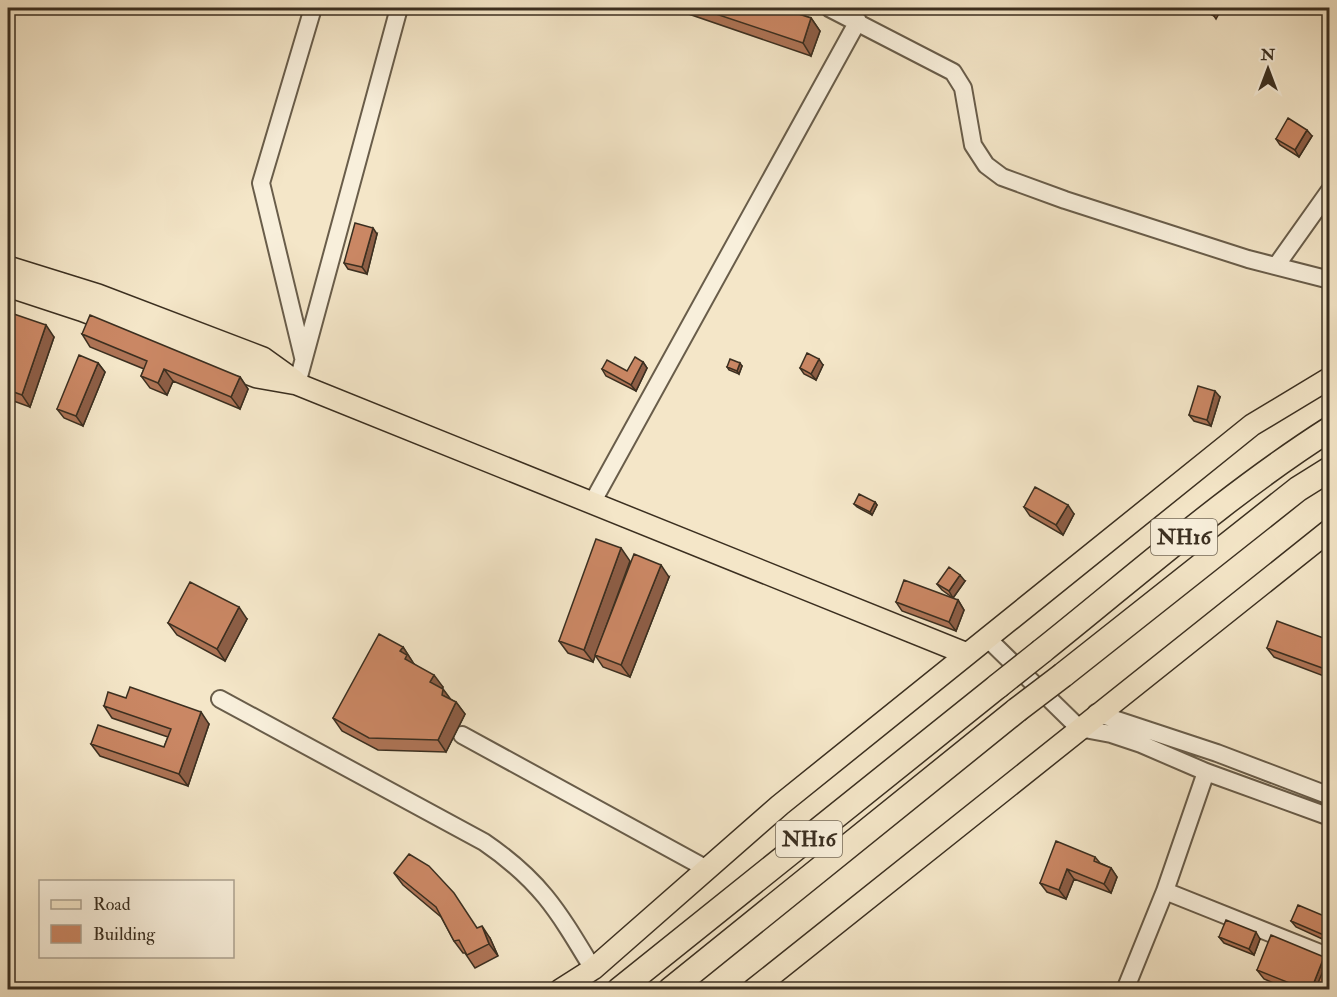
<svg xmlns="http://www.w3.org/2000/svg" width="1337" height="997" viewBox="0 0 1337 997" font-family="'IM FELL Double Pica',serif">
<rect width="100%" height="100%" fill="#f4e6c8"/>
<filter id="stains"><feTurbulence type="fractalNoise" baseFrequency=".00333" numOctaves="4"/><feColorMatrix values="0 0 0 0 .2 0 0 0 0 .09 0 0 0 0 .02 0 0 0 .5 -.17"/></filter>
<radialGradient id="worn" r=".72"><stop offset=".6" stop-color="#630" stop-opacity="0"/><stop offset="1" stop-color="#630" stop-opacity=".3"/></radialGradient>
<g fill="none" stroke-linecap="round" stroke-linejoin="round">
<g stroke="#695d4a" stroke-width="20">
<path id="minor" d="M829,8l124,64 10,16 10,57 13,20 16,12 63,23 183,59 82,21
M1276,266l54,-76
M303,357l-42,-174 52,-175
M297,384l102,-376
M592,503l266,-482
M987,638l92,90 32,6 30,10 65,28 124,45
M220,699l264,143c57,39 74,69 109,127
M1096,713l121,40 113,43
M462,735l245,134
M1165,891l165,66
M1125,990l40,-99 41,-119"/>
</g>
<g stroke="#3b2f20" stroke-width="24">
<path id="major" d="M8,267l90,28 165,63 32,23
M8,286l73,24 176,67 40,7 670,270
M560,990l33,-21 187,-164 472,-380 78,-47
M753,990l577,-460"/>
</g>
<g stroke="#3b2f20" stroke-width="27">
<path id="highway" d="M1042,651c94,-75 186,-157 288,-222
M1063,675l235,-186 32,-20
M619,990l379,-304
M670,990l347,-280"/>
</g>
<use href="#minor" stroke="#f8efdb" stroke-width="16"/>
<use href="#major" stroke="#f4e6c8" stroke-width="21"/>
<use href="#highway" stroke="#f4e6c8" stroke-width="24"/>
<g stroke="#3b2f20" stroke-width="27" stroke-linecap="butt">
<path id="highway-bridge" d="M998,686l44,-35
M1017,710l46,-35"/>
</g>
<use href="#highway-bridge" stroke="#f4e6c8" stroke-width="24"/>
</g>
<path fill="#ae7456" stroke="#3b2f20" stroke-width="1.5" d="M675,8h105l31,10 9,13 -9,25 -134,-46z
M1312,136l-13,21 -19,-12 -4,-6z
M377,234l-10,40 -19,-5 -4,-6z
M8,312l46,25 -24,70 -22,-8z
M82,334l158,43 8,12 -8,20 -67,-28 -6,14 -17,-7 -9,-12 3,-7 -54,-22z
M643,362l4,6 -11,23 -30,-15 -4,-7 25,2z
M98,363l7,9 -22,54 -19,-8 -7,-9z
M823,365l-7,15 -12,-6 -4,-6z
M742,366l-3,8 -10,-4 -2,-3z
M1220,397l-9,29 -17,-5 -5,-6z
M875,502l2,3 -5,10 -15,-8 -3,-3z
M1024,507l50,7 -11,21 -33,-19z
M630,561l-24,65 63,-49 -39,100 -27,-10 -8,-12 -2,7 -25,-9 -9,-12z
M965,581l-12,17 -11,-8 -5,-6z
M958,600l6,10 -8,21 -54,-20 -6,-9z
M247,619l-22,42 -48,-26 -9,-12z
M1329,640v38l-55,-21 -7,-9z
M403,647l10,16 30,24 -1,1 8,11 6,3 9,12 -19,38 -68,-2 -36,-19 -9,-13z
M104,706l105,18 -21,62 -88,-30 -9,-12 73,3 4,-10 -56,-19z
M1095,857l5,6 11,5 6,9 -6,16 -37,-14 -8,20 -19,-7 -7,-9z
M394,873l83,55 13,10 8,18 -23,12 -10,-15h-2l-9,-12 -13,-24 -38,-32z
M1329,918v24l-33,-15 -5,-6z
M1219,937l41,2 -6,16 -30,-12z
M1324,957l3,4 2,29h-39l-26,-11 -7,-9z"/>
<path fill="#8d5e46" stroke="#3b2f20" stroke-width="1.5" d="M1219,8h3l-6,11 -2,-3z
M811,18l9,13 -9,25 -8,-13z
M1307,130l5,6 -13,21 -4,-7z
M373,228l4,6 -10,40 -5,-7z
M46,325l8,12 -24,70 -8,-12z
M819,359l4,6 -7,15 -5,-6z
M643,362l4,6 -11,23 -5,-6z
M98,363l7,9 -22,54 -7,-10z
M740,363l2,3 -3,8 -2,-3z
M164,369l9,12 -6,14 -9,-12z
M240,377l8,12 -8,20 -9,-12z
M1215,391l5,6 -9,29 -4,-6z
M875,502l2,3 -5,10 -2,-3z
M1068,505l6,9 -11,21 -7,-10z
M621,548l9,13 -37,101 -9,-12z
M661,565l8,12 -39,100 -9,-12z
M960,575l5,6 -12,17 -4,-7z
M958,600l6,10 -8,21 -7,-9z
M239,607l8,12 -22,42 -8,-12z
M403,647l13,20 -2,4 -14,-20z
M1329,656v20l-4,-7z
M434,675l9,12 -4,7 -9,-12z
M443,689l9,12 -10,-6z
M456,702l9,12 -19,38 -8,-12z
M201,712l8,12 -21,62 -9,-12z
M1111,868l6,9 -6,16 -7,-9z
M1067,869l7,10 -8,20 -7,-9z
M482,926l8,12 8,18 -9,-12z
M1329,926v15l-3,-5z
M1256,932l4,7 -6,16 -5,-6z
M1324,957l5,7 -8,26h-10z"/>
<path fill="#ca8764" stroke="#3b2f20" stroke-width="1.5" d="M698,8h82l31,10 -8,25z
M1209,8h10l-5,8 -8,-4z
M1288,118l19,12 -12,20 -19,-11z
M355,223l18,5 -11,39 -18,-4z
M8,312l38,13 -24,70 -14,-5z
M90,315l150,62 -9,20 -67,-28 -6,14 -17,-7 6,-15 -65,-27z
M807,353l12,6 -8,15 -11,-6z
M79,355l19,8 -22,53 -19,-7z
M635,357l8,5 -12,23 -29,-16 5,-9 20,11z
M730,359l10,4 -3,8 -10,-4z
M1198,386l17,5 -8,29 -18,-5z
M1035,487l33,18 -12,20 -32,-18z
M859,494l16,8 -5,10 -16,-8z
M596,539l25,9 -37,102 -25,-9z
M634,554l27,11 -40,100 -26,-10z
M949,567l11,8 -11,16 -12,-7z
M904,580l54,20 -9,22 -53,-20z
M190,582l49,25 -22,42 -49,-26z
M1277,621l52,19v16l-4,13 -58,-21z
M379,634l24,13 -3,4 7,4 -2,4 29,16 -4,7 13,7 -1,6 14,7 -18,38 -69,-2 -36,-20z
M130,687l71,25 -22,62 -88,-30 7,-19 66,22 7,-18 -67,-23 4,-14 18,6z
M1056,841l39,16 -1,4 17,7 -7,16 -37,-15 -8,21 -19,-7z
M409,854l20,12 25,27 23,35 5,-2 7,18 -22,11 -8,-15 -5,1 -18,-34 -42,-34z
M1298,905l31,13v8l-3,10 -35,-15z
M1226,920l30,12 -7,17 -30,-12z
M1271,935l53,22 -13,33h-4l-50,-20z
M1329,957v33h-14z"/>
<g text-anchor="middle" stroke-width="5" stroke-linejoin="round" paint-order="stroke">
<g fill="#f8efdb" stroke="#746958" stroke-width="1.5">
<rect x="1151" y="519" width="66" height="36" rx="4.5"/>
<rect x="776" y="821" width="66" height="36" rx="4.5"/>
</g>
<g font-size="21" font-weight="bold" fill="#3b2f20">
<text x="1184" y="544">NH16</text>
<text x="809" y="846">NH16</text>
</g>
</g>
<rect width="1337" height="997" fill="none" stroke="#f4e6c8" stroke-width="30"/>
<rect x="9" y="9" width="1319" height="979" fill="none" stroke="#3b2f20" stroke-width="3"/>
<rect x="15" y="15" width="1307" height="967" fill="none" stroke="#3b2f20" stroke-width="1.5"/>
<rect x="39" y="880" width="195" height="78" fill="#f8efdb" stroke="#aca290" stroke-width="1.5"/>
<rect x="51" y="900" width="30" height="9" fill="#f4e6c8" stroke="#aca290" stroke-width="1.5"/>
<text x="93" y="910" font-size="18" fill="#3b2f20">Road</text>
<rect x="51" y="925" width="30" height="18" fill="#ca8764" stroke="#aca290" stroke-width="1.5"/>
<text x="93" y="940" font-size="18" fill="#3b2f20">Building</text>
<g transform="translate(1268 69)" stroke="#f8efdb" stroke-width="4.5" paint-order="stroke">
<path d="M0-4.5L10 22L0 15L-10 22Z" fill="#3b2f20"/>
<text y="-9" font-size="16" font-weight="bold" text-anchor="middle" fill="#3b2f20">N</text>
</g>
<rect width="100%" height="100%" filter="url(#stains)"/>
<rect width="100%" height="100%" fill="url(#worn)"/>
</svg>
